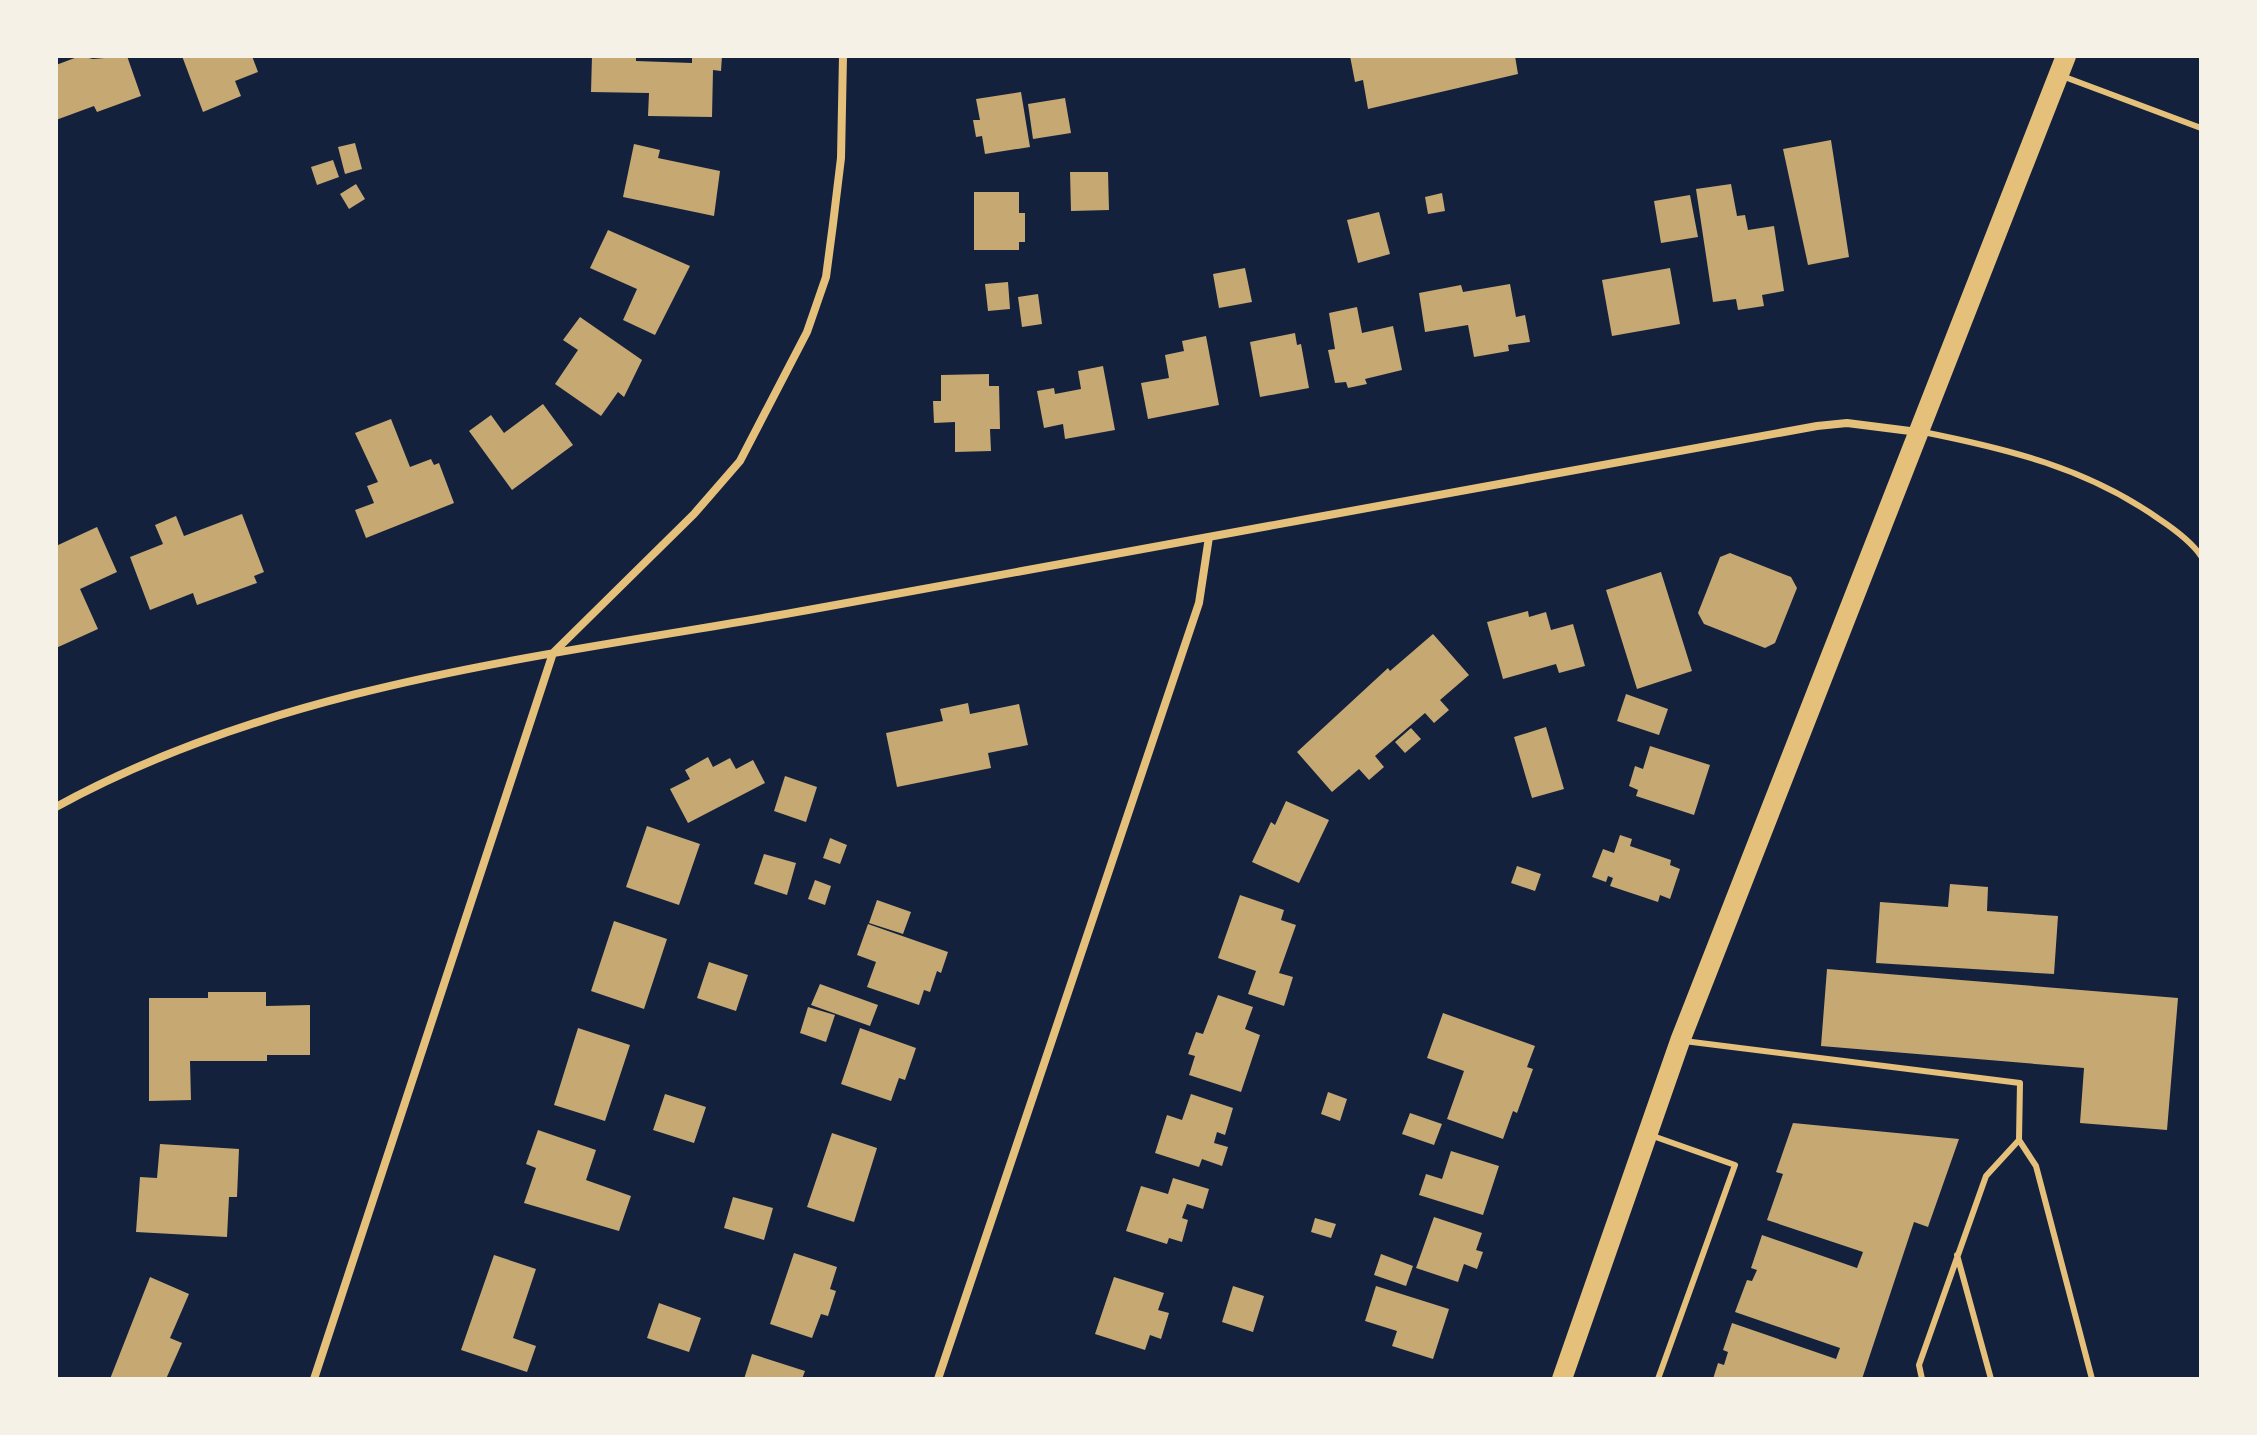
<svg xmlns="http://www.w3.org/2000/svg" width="2257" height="1435" viewBox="0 0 2257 1435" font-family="'PT Serif',serif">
<rect width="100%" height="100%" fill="#14213d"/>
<path fill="#c6a872" d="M80,56l13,3 34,-3 14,40 -44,16 -3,-6 -38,14v-55z
M182,56h70l6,16 -23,9 6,15 -38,16z
M592,56h44v5l56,2v-7h30l-1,15 -8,-1 -1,47 -64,-1 1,-23 -58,-1z
M1350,56h165l3,18 -150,35 -5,-29 -8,2z
M1021,92l9,55 -45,7 -3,-18 -6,1 -3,-17h7l-4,-21z
M1065,98l6,35 -38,6 -5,-35z
M1831,140l18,117 -41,8 -25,-116z
M355,143l7,26 -17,5 -7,-27z
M634,144l26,6 -2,8 62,13 -6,45 -91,-19z
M333,160l6,17 -22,8 -6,-18z
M1070,172h38l1,38 -38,1z
M356,184l9,15 -16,10 -9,-15z
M1731,184l6,32 8,-1 3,15 26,-4 10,65 -22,4 2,11 -26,4 -2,-11 -23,3 -17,-113z
M974,192h45v21h6v29h-6v8h-45z
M1442,193l3,18 -17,3 -3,-17z
M1690,195l8,42 -37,6 -7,-42z
M1379,212l11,42 -32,9 -11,-43z
M608,230l82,36 -35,69 -32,-15 14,-31 -47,-21z
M1245,268l7,34 -33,6 -6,-34z
M1670,268l10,56 -68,12 -10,-56z
M1008,282l2,27 -22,2 -3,-27z
M1510,284l6,33 9,-2 5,27 -22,3 1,6 -35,6 -6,-32 -43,7 -6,-39 42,-8 2,7z
M1038,294l4,30 -20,3 -4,-30z
M1357,307l5,26 31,-7 9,44 -37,9 2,5 -19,4 -2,-6 -11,1 -7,-33 7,-1 -6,-36z
M580,317l62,43 -18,37 -6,-5 -17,24 -46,-32 23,-34 -15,-10z
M1295,333l2,12 4,-1 8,44 -49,9 -10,-55z
M1206,336l13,69 -71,14 -7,-36 28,-5 -4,-23 19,-4 -2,-10z
M1103,366l12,64 -50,9 -2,-15 -19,4 -7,-37 17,-3 1,6 26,-5 -3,-18z
M989,374v12h10l1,43h-10l1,22 -36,1v-30l-21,1 -1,-22h8v-26z
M543,404l30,41 -61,45 -43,-59 22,-16 13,18z
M391,419l19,48 21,-8 3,6 5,-2 15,40 -88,35 -11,-28 19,-7 -7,-17 11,-4 -23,-49z
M242,514l22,58 -10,4 3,7 -60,22 -4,-12 -43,17 -20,-53 33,-13 -8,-19 21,-9 8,20z
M97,527l20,45 -37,17 18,40 -42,19v-102z
M1730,553l61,24 6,11 -22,55 -10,5 -61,-24 -6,-11 22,-56z
M1661,572l31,99 -55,18 -31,-99z
M1528,611l1,6 17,-5 5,18 22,-6 12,42 -26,7 -3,-9 -53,15 -16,-57z
M1433,634l36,41 -29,25 9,10 -15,13 -9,-10 -50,43 9,11 -15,13 -10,-11 -27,23 -35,-40 91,-84 2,3z
M1626,694l42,15 -9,26 -42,-14z
M968,703l2,11 49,-10 9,41 -40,8 3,15 -94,19 -11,-54 57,-12 -3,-12z
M1546,727l18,62 -32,9 -18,-61z
M1411,728l10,11 -16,14 -10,-11z
M1650,746l60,19 -16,50 -58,-19 2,-6 -9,-4 6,-20 8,3z
M708,757l5,10 17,-9 6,11 17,-9 12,23 -77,40 -18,-34 20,-10 -5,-9z
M785,776l32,11 -11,35 -32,-11z
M1286,801l43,19 -30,63 -47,-21 19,-40 4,3z
M647,826l53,18 -21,61 -53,-18z
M1620,835l12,4 -2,7 41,14 -1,5 10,4 -10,30 -10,-4 -2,7 -48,-16 3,-8 -5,-2 -2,6 -14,-5 11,-28 11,4z
M830,838l17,7 -7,19 -17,-6z
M764,854l32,9 -9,32 -33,-11z
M1517,866l24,8 -6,17 -24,-8z
M815,880l16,6 -6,19 -17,-6z
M1950,884l38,3 -1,24 71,5 -4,58 -178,-11 4,-61 68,5z
M1240,895l44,15 -3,10 15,5 -17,48 14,4 -9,29 -36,-12 8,-23 -38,-13z
M877,900l34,12 -8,22 -34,-11z
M614,921l53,18 -23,70 -53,-18z
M868,924l80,28 -7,21 -4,-2 -7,21 -6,-2 -5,15 -52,-18 9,-25 -19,-7z
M709,962l39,13 -12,36 -39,-13z
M1827,969l351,29 -11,132 -87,-7 4,-55 -263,-22z
M820,984l58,21 -8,21 -59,-21z
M208,992h58v14l44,-1v50h-43v6h-77l1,39 -42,1v-103h59z
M1218,995l35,12 -8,22 15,6 -19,57 -52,-17 6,-19 -7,-2 8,-22 7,2z
M808,1007l27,8 -9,27 -26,-9z
M1443,1013l92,33 -8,21 6,2 -16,44 -4,-2 -10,28 -56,-20 17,-48 -37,-13z
M578,1028l52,17 -25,76 -51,-16z
M860,1028l56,20 -11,32 -6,-2 -8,23 -50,-17z
M1328,1092l19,7 -7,22 -19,-7z
M665,1094l41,13 -12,36 -41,-13z
M1191,1094l42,14 -8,27 -8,-3 -3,11 14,4 -6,19 -20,-7 -3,8 -44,-14 12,-38 15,5z
M1410,1113l32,11 -8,21 -32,-11z
M1793,1123l166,16 -31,88 -14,-5 -52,157h-149l5,-16 6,2 4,-13 -5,-2 9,-27 104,36 4,-11 -105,-36 12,-32 5,1 5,-11 -6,-2 11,-33 95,33 6,-16 -96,-32 16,-46 -7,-2z
M538,1130l58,20 -10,30 45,16 -12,35 -95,-28 12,-35 -10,-4z
M832,1133l45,15 -23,74 -47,-15z
M160,1144l79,5 -2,48h-8l-2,40 -91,-5 4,-55 17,1z
M1451,1151l48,15 -16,49 -64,-20 7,-21 16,5z
M1173,1178l36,11 -6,20 -16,-5 -5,14 6,2 -6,22 -13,-4 -2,6 -41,-13 15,-45 27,8z
M733,1197l40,11 -9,32 -40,-12z
M1434,1217l48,16 -6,17 7,2 -6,17 -13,-5 -6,18 -42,-14z
M1315,1218l21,6 -5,14 -20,-6z
M794,1253l43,14 -7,22 6,2 -8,25 -7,-2 -9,24 -42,-14z
M1381,1254l32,12 -7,20 -32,-11z
M494,1255l42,14 -23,69 23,8 -9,26 -66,-22z
M150,1277l39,17 -19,44 12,5 -16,36h-56z
M1114,1277l50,16 -6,17 11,3 -8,26 -11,-4 -5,15 -50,-16z
M1233,1286l31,10 -11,36 -31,-10z
M1376,1286l73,23 -16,50 -41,-13 5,-15 -32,-10z
M659,1303l42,15 -12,34 -42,-14z
M752,1354l53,17 -3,8h-58z"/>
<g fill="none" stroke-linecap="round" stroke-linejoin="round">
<path stroke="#e5c07b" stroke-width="6" d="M2062,76l139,52
M1923,432c85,17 164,36 236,87 15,10 32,22 42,37
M1684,1041l336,42 -1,57 17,26 56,213
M1650,1135l85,30 -77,214
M1957,1255l34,124
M1922,1379l-3,-14 67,-189 33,-36"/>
<path stroke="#e5c07b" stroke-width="8" d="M56,807c229,-126 498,-151 752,-197 336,-61 673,-123 1009,-184l30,-3 71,9
M314,1379l239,-726 141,-139 46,-53 67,-129 19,-55 7,-53 8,-66 2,-102
M938,1379l261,-776 10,-66"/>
<path stroke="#e5c07b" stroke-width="20" d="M1562,1379l118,-338 386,-985"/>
</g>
<rect width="2257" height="1435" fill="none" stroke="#f6f1e7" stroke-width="116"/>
</svg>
